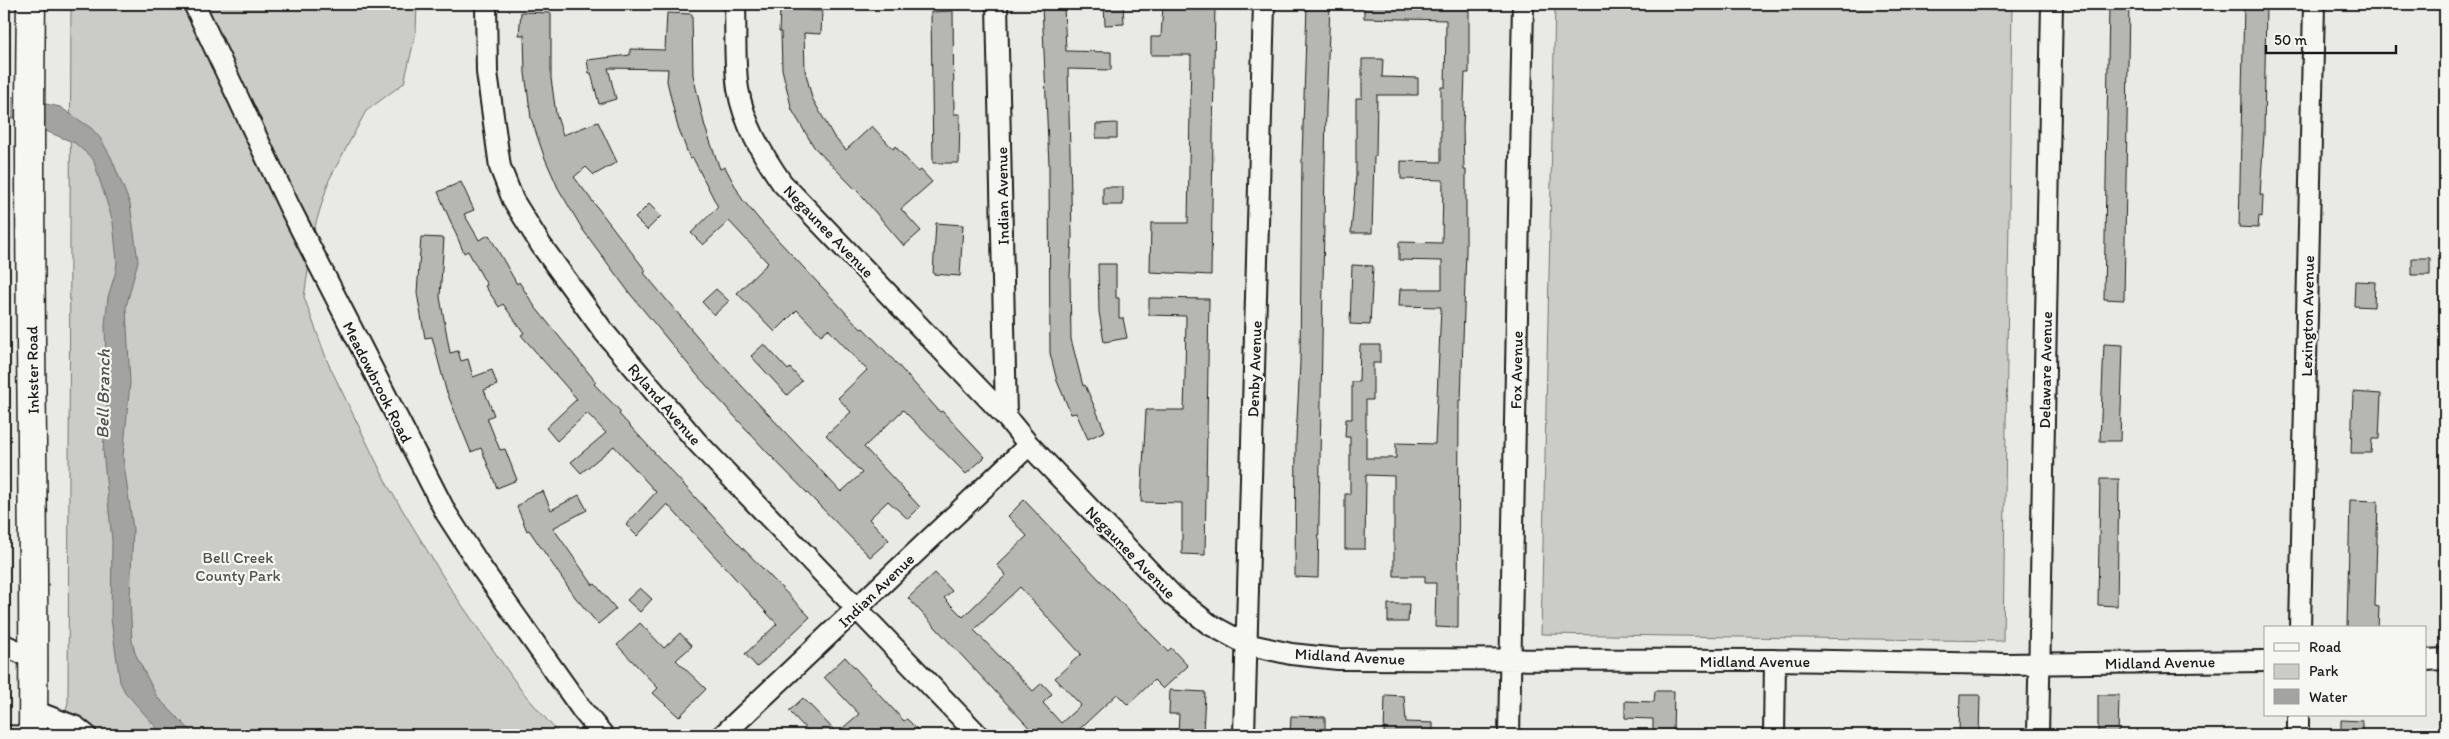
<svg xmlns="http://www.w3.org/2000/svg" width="2449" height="739" viewBox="0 0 2449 739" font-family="Itim,sans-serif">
<rect width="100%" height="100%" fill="#e9e9e5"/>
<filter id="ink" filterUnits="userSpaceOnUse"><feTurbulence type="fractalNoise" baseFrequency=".02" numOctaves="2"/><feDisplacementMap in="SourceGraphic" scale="10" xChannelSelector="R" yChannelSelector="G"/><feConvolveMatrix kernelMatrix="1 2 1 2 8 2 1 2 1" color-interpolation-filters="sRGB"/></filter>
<g filter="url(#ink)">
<path fill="#cbcbc7" stroke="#747472" d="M71,4h346l-1,28 -12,51 -38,28 -37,69 -14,46 -11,71 24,66 60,123 62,102 71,102 39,45h-497l-2,-2 7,-31z
M1555,4h457l-9,637 -462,-7z"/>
<path fill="#a3a3a1" stroke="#6d6d6c" d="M4,95l56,12 31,21 9,10 11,19 19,47 8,57 -12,46 4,76 -7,74 10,72 -3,68 2,44 3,12 22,44 38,38h-32l-38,-43 -5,-10 -9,-63 1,-78 -9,-91 4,-42 -2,-83 3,-28 8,-26 1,-10 -4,-39 -20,-63 -18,-16 -71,-29z"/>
<path fill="#b6b6b3" stroke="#1c1c1c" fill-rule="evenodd" d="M1104,4h19l1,20 -19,1z
M1192,4h23l-4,271 -61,-3 1,-49h37l3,-168h-40v-18h10l2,-32 29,2z
M1364,4h105v69h-4l-2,55 1,42h2v81l-5,149h-2l-1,228 -23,-1 1,-44h-11v-7h-31v-100l-28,-1 -1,74h-20v-55h5v-57h-5l1,-18h6v-37h7l1,-37h20v18h-7v37h-7v58h30v-15l39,1 6,-137 -42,-1 1,-17h42v-28l-43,-1v-18l43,1 1,-63 -42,-1v-18l40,1v-75h4l1,-67 -82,-2z
M2109,4h20l-5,296 -20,-1z
M2244,4h22l-2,130 -4,61h3l-1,22 -3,-1 -1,12 -19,-1z
M1307,5l23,1 -4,101 -8,471 -23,-1 1,-138 4,-76 2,-205z
M1042,6h22l2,45 45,1v18l-43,-1 4,167 -2,40 1,63 12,47 2,-1 20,46 -17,8 -12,-26 -5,1 -14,-33 -7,-28 -1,-188z
M780,9l42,2 -1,23 -17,-1 1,37 7,28 22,39 12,13 26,-24 21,23 2,-3 23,26 3,-2 11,12 -31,27 20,22 -17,15 -45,-53 -45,-46 -22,-37 -10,-41 -1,-37h-2z
M953,11l1,103h6l-1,49h-26l-2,-151z
M521,12l30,1v65l5,36 7,21 35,-13 19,40 -23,13 -8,-8 -12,10 72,94 -2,2 68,81 129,138 21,-19 -36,-38 25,-23 -13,-14 29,-28 -39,-41 -7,6 -24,-25 -22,22 -38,-39 31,-30 -39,-42 -26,24 -12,-12 27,-26 -25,-49 -3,1 -13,-35 -10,-43 1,-12 -60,-1 8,31 -17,5 -8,-31h-2l-2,-13 43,-5v-6l35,1 2,-37 25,1 1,61 12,52 15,42 5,-2 17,32 21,25 98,105 2,-1 25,26 52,58 2,-1 43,46 -19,17 -63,-64 -39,37 56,60 -12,12 -20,-18 -19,18 20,21 -19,17 -104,-106 -69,-76 -66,-80 -48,-65 -25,-42 -14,-32 -13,-38 -6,-45 -1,-38h-5z
M1362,59h21l-1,18 36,1v17h-41l-1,61h-2l-2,77h-21l5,-57v-78h6z
M1117,123v15h-21v-14z
M461,182l13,28 -10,4 15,26 10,-5 28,49 2,-2 16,25 61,75 -2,2 27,28 -2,2 109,119 82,84 -53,50 -12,-13 32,-30 -110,-120 -30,32 -11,-11 30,-33 -42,-46 -33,27 -10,-11 35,-29 -19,-20 -30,28 -11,-13 31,-29 -56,-64 3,-2 -21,-29 -4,3 -14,-21 2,-1 -19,-34 -4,2 -26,-61z
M1103,187h20v18h-20z
M649,204l12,12 -14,14 -12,-12z
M936,223l27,2 -3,51 -27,-2z
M421,237l23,1 -4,59 10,56 8,-2 3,10 7,-2 5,18 19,-7 5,15 -13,5 10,25 -7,3 13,32 5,-1 12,31 -20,8 -16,-40 -10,4 -25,-62 -14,-53 -7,1 -8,-45z
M2412,258h18v17h-18z
M1098,264h18v34h3v20h4l4,20 -23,4 -5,-30z
M1352,265l21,1 -3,59 -20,-1z
M2355,281l20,1 -1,25 -20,-1z
M716,289l13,12 -15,14 -12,-13z
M1149,298l60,1 -4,256 -23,-1v-51l-41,-1 5,-92h38l1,-32 1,-62 -37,-1z
M764,344l24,26 2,-2 12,13 -15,14 -36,-39z
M2104,344l19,1 -3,96h-20z
M2353,392l28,2 -2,45h-7l-1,14h-20z
M2100,479h19l-2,127 -19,-1z
M543,491l8,19 28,-15 8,15 -34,18 40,57 2,-1 21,25 -18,15 -23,-27 -46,-67 -2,1 -10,-24 13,-11z
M1024,500l125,132 19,19 3,-3 17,18 -25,23 -9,-9 -26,25 -11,-11 -44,41h-37l-128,-137 27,-25 17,18 -8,7 19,19 43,-42 -9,-10 30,-29 -19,-20zM1020,587l61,67 -26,24 26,27 -20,18 -18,-20 9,-9 -10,-11 -9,8 -59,-61z
M2350,500l28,1 -3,105 4,1 -1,21h-31z
M640,588l12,11 -12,13 -13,-12z
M1388,604h21l-1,18h-20z
M640,623l24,25 16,-15 12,13 -16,14 30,29 -27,28 -26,-24 5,-5 -41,-43z
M845,657l59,64 3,-2 16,16h-111l-23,-24 14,-13 34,35 22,-19 -35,-37z
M1170,690l35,2 -2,43h-25l1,-21h-10z
M1655,691h19l-1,44h-20v-16l-28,-1v-17l29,1z
M1385,695l19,1 2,26 27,1v12h-49z
M1960,695h20l-1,40h-20z
M2098,695h21l-1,40h-20z
M1291,716l34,1v18h-35z
M2341,720l21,1v14h-21z"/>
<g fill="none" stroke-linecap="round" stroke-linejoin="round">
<g stroke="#1c1c1c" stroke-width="14">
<path id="lane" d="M4,731l28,1"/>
</g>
<g stroke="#1c1c1c" stroke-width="24">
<path id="street" d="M194,4l95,202 157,307 36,56 101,142 20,24
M486,4l1,68 13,95 13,33 28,45 63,87 93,110 281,293
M735,4c1,27 -1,58 3,85 6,35 24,65 44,94l224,234 23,28 143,150 37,29 37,20 45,10 47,5 437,1 232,4 258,-3
M997,4l9,413
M2300,628l14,-624
M4,645l29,13
M2425,660l20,-1
M34,711l42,16 10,8
M723,735l306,-290
M1244,735l20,-731
M1509,735l14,-731
M1774,735l1,-75
M2038,735l14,-731
M2298,735v-20"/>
</g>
<g stroke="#1c1c1c" stroke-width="31">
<path id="secondary" d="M31,4c-4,244 4,487 2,731"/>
</g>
<use href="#lane" stroke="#f6f6f2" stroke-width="10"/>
<use href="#street" stroke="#f6f6f2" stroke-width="20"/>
<use href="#secondary" stroke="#f6f6f2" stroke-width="28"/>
</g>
</g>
<g text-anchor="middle" stroke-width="4.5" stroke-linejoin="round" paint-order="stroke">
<g font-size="16" fill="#1c1c1c" stroke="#f6f6f2">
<text transform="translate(1002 196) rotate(-91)" y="6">Indian Avenue</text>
<text transform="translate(829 231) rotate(46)" y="6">Negaunee Avenue</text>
<text transform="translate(2307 316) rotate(-89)" y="6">Lexington Avenue</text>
<text transform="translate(1254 369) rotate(-88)" y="6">Denby Avenue</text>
<text transform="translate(32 370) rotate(-91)" y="6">Inkster Road</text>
<text transform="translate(1516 370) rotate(-89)" y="6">Fox Avenue</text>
<text transform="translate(2045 370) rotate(-89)" y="6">Delaware Avenue</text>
<text transform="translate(378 382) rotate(63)" y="6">Meadowbrook Road</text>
<text transform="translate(665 404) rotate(49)" y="6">Ryland Avenue</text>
<text transform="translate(1131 552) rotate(46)" y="6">Negaunee Avenue</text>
<text transform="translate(876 590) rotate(-44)" y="6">Indian Avenue</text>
<text transform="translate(1350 656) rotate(3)" y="6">Midland Avenue</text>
<text x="1755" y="667">Midland Avenue</text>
<text transform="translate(2160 662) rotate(-1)" y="6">Midland Avenue</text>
</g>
<g font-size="16" fill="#51514f" stroke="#f6f6f2">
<text x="238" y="563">Bell Creek<tspan x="238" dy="18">County Park</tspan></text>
</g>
<g font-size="18" font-style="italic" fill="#525251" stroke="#f6f6f2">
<text transform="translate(103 394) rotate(-89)" y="6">Bell Branch</text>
</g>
</g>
<rect width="2449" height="739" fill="none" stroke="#f6f6f2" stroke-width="20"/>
<rect x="10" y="10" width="2429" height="719" fill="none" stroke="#1c1c1c" stroke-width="2" filter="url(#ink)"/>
<rect x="2264" y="626" width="162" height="90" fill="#f6f6f2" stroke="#9f9f9c"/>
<rect x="2274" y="643" width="25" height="8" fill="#f6f6f2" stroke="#9f9f9c"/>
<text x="2309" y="652" font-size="15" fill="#1c1c1c">Road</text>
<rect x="2274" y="664" width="25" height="15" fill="#cbcbc7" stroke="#9f9f9c"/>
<text x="2309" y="676" font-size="15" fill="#1c1c1c">Park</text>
<rect x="2274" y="689" width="25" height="15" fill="#a3a3a1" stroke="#9f9f9c"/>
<text x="2309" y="702" font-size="15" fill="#1c1c1c">Water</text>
<path d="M2266 45v8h130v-8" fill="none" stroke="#1c1c1c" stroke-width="2.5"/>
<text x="2274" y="45" font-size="15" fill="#1c1c1c" stroke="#f6f6f2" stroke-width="4" paint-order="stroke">50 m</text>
</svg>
